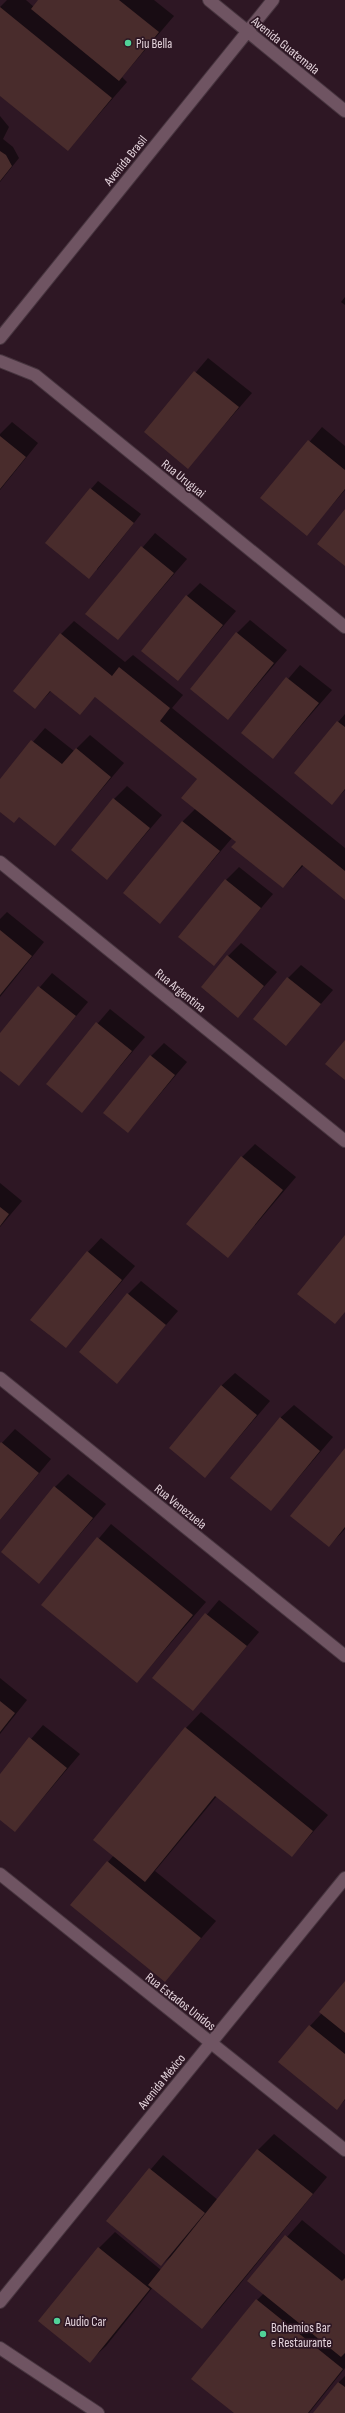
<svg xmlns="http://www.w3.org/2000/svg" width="345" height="2413" viewBox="0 0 345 2413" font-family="'Sofia Sans Condensed',sans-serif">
<rect width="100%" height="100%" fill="#2e1724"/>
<path fill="#0007" d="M7,0h19l8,7 6,-7h114l20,16 -52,61 5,5 -59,68 -68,-55v-88z
M0,116l9,11 -6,12 10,8 6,11 -19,24z
M345,297v8l-4,-3z
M208,358l44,35 -64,74 -43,-35z
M12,422l26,21 -38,47v-56z
M322,427l23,19v44l-38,44 -45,-36z
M98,481l43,33 -44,56 -6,-81z
M155,533l32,26 -69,80 -32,-26z
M200,583l36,28 -58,68 9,-83z
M250,620l37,30 -59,69 9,-86z
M74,621l51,41 8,-7 50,40 -11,13 173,140v50l-41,-33 -21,22 -51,-49 -72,84 22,-100 13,-13 3,-30 -102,-83 -16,17 -29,-22 -16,17 26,-74z
M300,665l32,25 -59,68 -31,-25z
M345,714v76l-13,13 -37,-30z
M45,728l29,23 16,-16 34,28 -69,81 -36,-28 -19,-5v-31z
M127,786l35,29 -55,64 7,-80z
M239,867l34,27 -59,70 12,-84z
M7,912l37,30 -44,55v-78z
M241,943l36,29 -39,44 -10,-60z
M301,965l32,25 -47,54 2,-66z
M52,973l36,29 -69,82 -19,-15v-35z
M110,1009l35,28 -63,74 -35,-28z
M164,1043l23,19 -59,70 23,-76z
M255,1144l41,33 -68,80 14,-100z
M0,1183l22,18 -22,26z
M101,1238l34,28 -69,81 22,-95z
M141,1281l37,30 -61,71 11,-88z
M235,1373l35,28 -65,76 16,-91z
M294,1405l39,32 -62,73 9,-92z
M15,1429l36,30 -51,61v-75z
M345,1450v79l-16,17z
M68,1474l38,30 -67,78 16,-95z
M111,1524l95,78 -69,80 -94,-77z
M219,1600l40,32 -66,78 -39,-32z
M0,1678l27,22 -27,34z
M201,1712l127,103 -36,41 -75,-60 -62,75 61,50 -51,59 -93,-75 42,-50 72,-127z
M43,1725l37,29 -65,77 -15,-12v-44z
M345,1982v118l-8,8 -27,-82 12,-13z
M274,2134l53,43 -109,134 -16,16 -49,-40 -47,59 -16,15 -50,-40 59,-73 16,-16 46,38 12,-15 -12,10 -54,-44 56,-66 55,45 40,-50z
M302,2220l43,35v113l-36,45h-74l22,-113 7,-7 -15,-13z
M345,2376v37h-31l25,-31z"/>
<path fill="#492c2c" d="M38,0h81l40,32 -40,49 -88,-72z
M0,7l112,91 -44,53 -68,-55z
M0,151l6,4 6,11 -12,15z
M194,371l45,36 -51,62 -44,-37z
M0,436l26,21 -26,32z
M308,440l37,30v19l-38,47 -47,-38z
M90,488l44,35 -45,56 -44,-36z
M345,509v57l-28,-22z
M141,546l33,27 -56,67 -33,-26z
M186,595l37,30 -45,56 -37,-30z
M236,632l38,31 -46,57 -38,-31z
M60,633l52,43 7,-9 51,41 -10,13 185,150v29l-43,-35 -19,23 -52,-41 5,-5 -55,-44 16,-19 -102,-82 -15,18 -30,-24 -15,18 -22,-18z
M286,677l33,26 -46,56 -32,-26z
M337,721l8,6v62l-13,16 -38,-32z
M31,740l31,24 14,-16 35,29 -56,69 -36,-29 -5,6 -14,-11v-33z
M113,798l37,30 -43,52 -36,-30z
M182,821l38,30 -60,73 -37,-31z
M225,879l36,29 -47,58 -36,-29z
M0,930l32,26 -32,39z
M227,955l37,31 -26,32 -37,-31z
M287,977l34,27 -35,42 -33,-27z
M38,986l38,30 -57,70 -19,-15v-38z
M96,1022l36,29 -50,62 -36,-29z
M345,1040v40l-20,-16z
M150,1055l25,20 -47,58 -25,-20z
M241,1156l42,34 -55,68 -42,-34z
M0,1207l9,7 -9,12z
M345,1235v77l-10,12 -38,-30z
M87,1251l35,29 -56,68 -36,-28z
M127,1293l39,32 -49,59 -38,-32z
M221,1385l36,30 -52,63 -36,-30z
M280,1417l40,34 -49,60 -41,-33z
M1,1442l38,31 -39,47v-77z
M345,1448v79l-16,20 -39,-31z
M54,1486l39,32 -54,66 -38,-32z
M97,1537l96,78 -56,68 -96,-78z
M205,1613l42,33 -54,65 -41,-33z
M0,1701l15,12 -15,19z
M185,1727l128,104 -21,26 -77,-61 -70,86 -52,-42z
M29,1737l38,31 -52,64 -15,-12v-46z
M107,1861l94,77 -36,44 -95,-77z
M345,1981v52l-26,-21z
M309,2025l36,29v45l-8,11 -59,-48z
M257,2149l56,45 -111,135 -54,-44z
M149,2168l56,45 -44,53 -55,-45z
M285,2235l57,46 3,-3v75l-4,4 -94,-76z
M98,2247l52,42 -60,74 -52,-42z
M256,2299l87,70 -35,44h-74l-43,-34z
M338,2382l7,5v26h-32z"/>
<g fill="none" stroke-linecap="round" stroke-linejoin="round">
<g stroke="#47353f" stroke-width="14">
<path id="minor" d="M209,0l136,111
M0,338l273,-338
M0,361l35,14 310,252
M0,862l345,279
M0,1378l345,278
M0,1874l345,276
M0,2302l345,-424
M0,2348l98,65"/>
</g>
<use href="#minor" stroke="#6f5462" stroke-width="12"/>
</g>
<g fill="#51d398" stroke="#2e1724" stroke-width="1.5">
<circle cx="128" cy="43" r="4"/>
<circle cx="57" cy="2321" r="4"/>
<circle cx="263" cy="2334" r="4"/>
</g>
<g text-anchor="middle" stroke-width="3.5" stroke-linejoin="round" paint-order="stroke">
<g font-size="13" fill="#e4d4dc" stroke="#2e1724" text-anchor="start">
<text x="136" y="48">Piu Bella</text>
<text x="65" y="2326">Audio Car</text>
<text x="271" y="2332">Bohemios Bar<tspan x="271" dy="15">e Restaurante</tspan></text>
</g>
<g font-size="13" fill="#e4d4dc" stroke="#2e1724">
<text transform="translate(286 45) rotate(39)" y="5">Avenida Guatemala</text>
<text transform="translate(125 160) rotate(-51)" y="5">Avenida Brasil</text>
<text transform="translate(184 478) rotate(39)" y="5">Rua Uruguai</text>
<text transform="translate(181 990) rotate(39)" y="5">Rua Argentina</text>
<text transform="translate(181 1506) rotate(39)" y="5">Rua Venezuela</text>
<text transform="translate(181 2001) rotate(38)" y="5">Rua Estados Unidos</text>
<text transform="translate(161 2081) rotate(-51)" y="5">Avenida México</text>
</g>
</g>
</svg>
